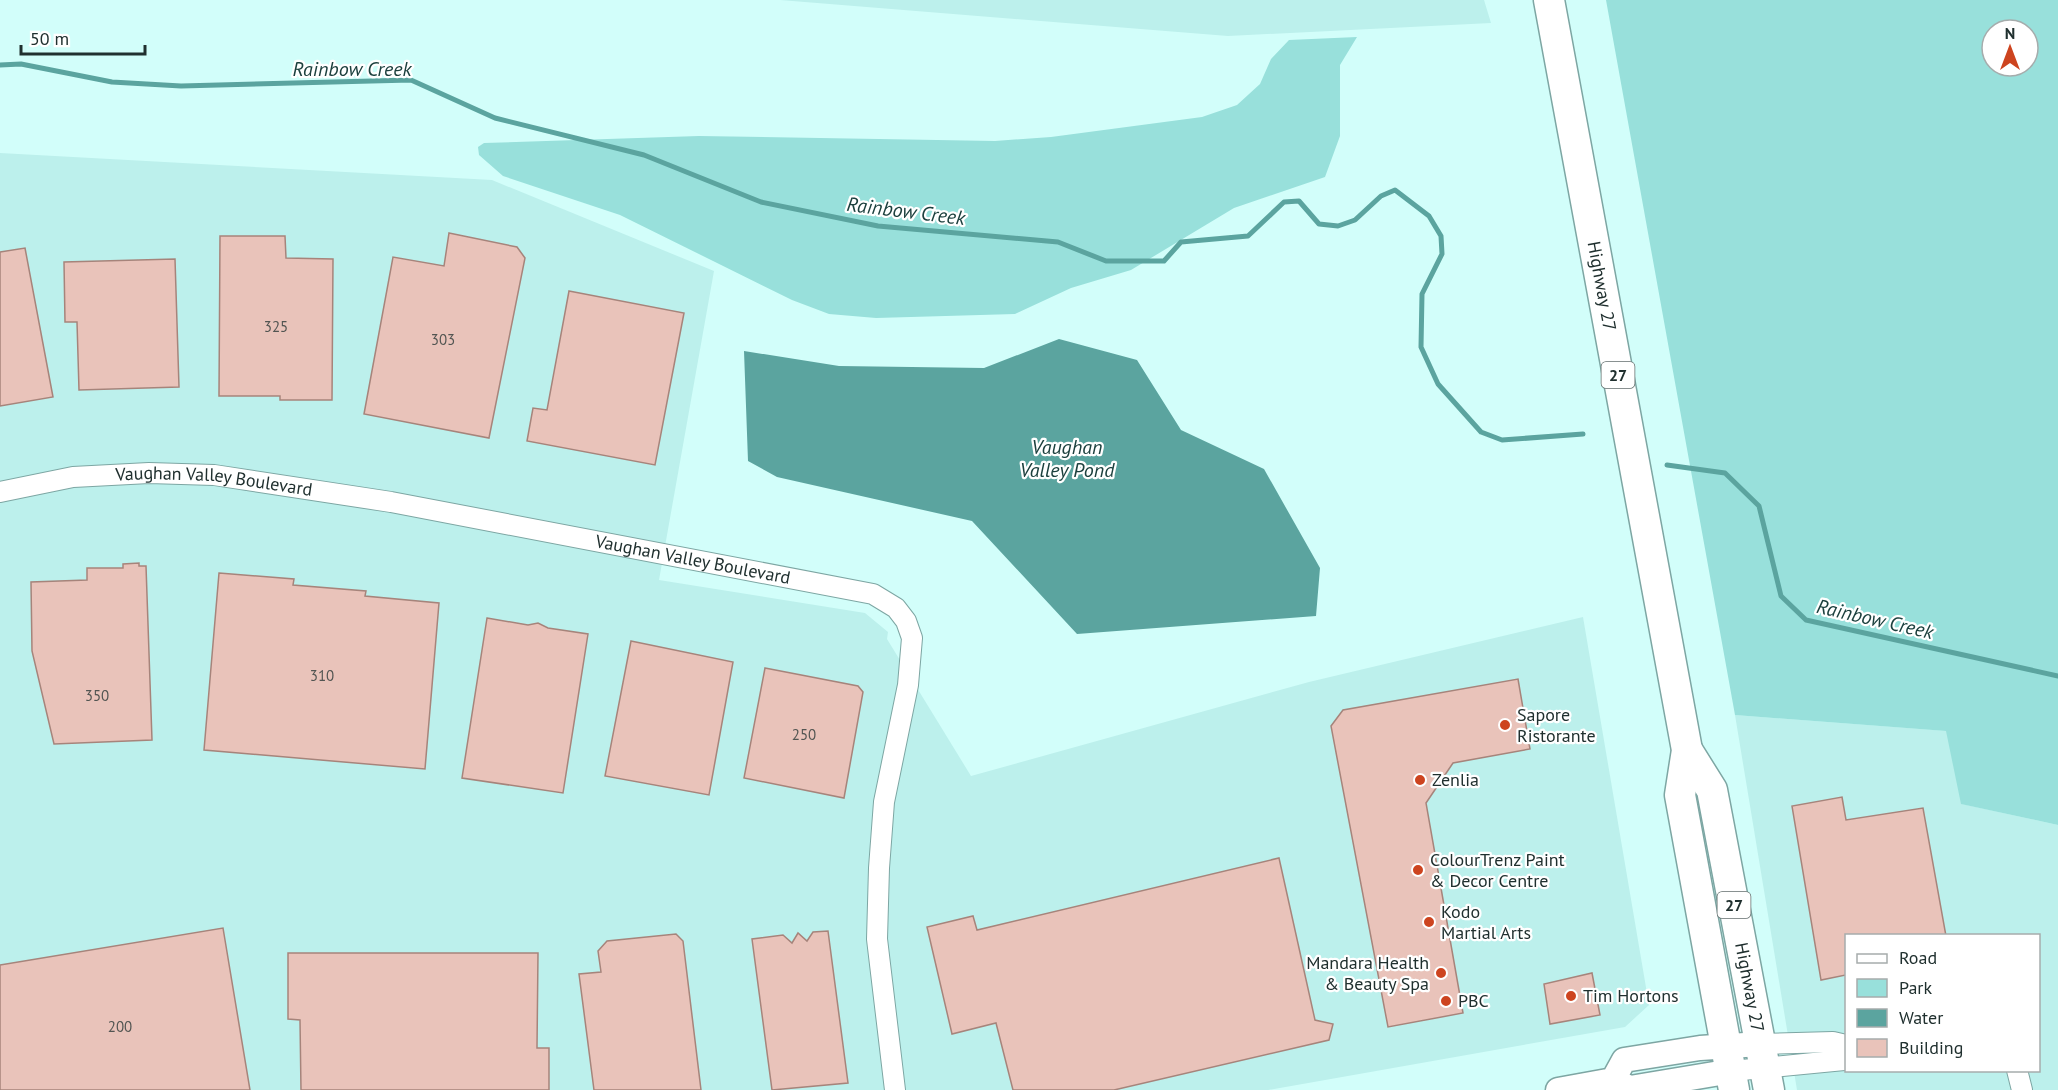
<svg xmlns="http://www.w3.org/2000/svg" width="2058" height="1090" viewBox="0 0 2058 1090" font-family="'PT Sans',sans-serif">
<rect width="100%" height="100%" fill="#d2fefa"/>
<path fill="#bcf0ec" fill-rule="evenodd" d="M780,0h704l7,23 -263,13z
M0,153l492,27 222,91 -55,309 206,33 23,19 -1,7 84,137 338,-94 274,-65 66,388 -24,22 -357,63h-1268z
M1735,715l212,16 15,73 96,21v265h-261zM1846,936h192v134h-192z"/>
<path fill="#98e0db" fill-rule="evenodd" d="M1606,0h452v825l-97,-21 -15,-73 -211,-16zM1992,30h36v36h-36z
M1357,37l-17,28v71l-15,41 -91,31 -103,62 -60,18 -56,26 -139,4 -47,-4 -37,-14 -172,-85 -117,-39 -24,-21 -1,-8 6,-4 215,-7 296,5 56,-4 151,-20 35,-12 23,-21 11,-25 18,-19z"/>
<path fill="#5ba49f" d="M1059,339l78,21 44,70 83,39 56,99 -4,48 -239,18 -105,-113 -195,-44 -29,-16 -4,-110 95,15 145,2z"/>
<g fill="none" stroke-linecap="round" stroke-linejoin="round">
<path stroke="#5ba49f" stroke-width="5" d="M0,65l21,-1 91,18 69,4 230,-6 84,38 149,37 117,47 117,24 180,16 48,19h58l17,-19 67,-6 36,-34 15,-1 20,23 19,2 17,-6 26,-24 14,-6 34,26 12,20 1,18 -20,40 -1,53 17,37 43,48 21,8 81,-6
M1667,465l58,8 34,33 22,90 25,24 252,56"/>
</g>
<path fill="#e9c3ba" stroke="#a6847b" stroke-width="1.5" d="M449,233l68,14 8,11 -36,180 -125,-24 29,-157 51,9z
M220,236h65l1,22 47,1 -1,141h-52v-4h-61z
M25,248l28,149 -53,9v-154z
M175,259l4,128 -100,3 -2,-68h-12l-1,-60z
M569,291l115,22 -29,152 -128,-24 6,-33 14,2z
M139,563v3h7l6,174 -98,4 -22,-93 -1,-69 56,-2v-12h36v-4z
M219,573l75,6 -1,6 73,6 -1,5 74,7 -14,166 -221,-19z
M487,618l41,7 10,-2 10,5 40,6 -25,159 -101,-15z
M631,641l102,21 -24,133 -104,-19z
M765,668l93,18 5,6 -19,106 -100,-20z
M1518,679l12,70 -77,14 -27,40 37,210 -75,14 -57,-301 12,-16z
M1842,797l4,23 77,-12 23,128h-100v39l-25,5 -29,-174z
M1279,858l36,162 18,4 -4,16 -215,50h-101l-17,-67 -44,11 -25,-107 46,-11 4,14z
M223,928l27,162h-250v-125z
M828,931l20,152 -76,7 -20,-151 31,-4 9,8 6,-10 9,8 6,-9z
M676,934l7,7 18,149h-107l-15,-116 22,-2 -3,-21 9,-10z
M288,953h250l-1,95h12v42h-248l-1,-70 -12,-1z
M1592,973l8,42 -50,9 -6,-40z"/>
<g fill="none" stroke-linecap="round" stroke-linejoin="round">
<g stroke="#7da6a3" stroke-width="22">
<g id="minor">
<path id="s1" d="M0,492l73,-15 76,-4 65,2 177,27 482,92 23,14 10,13 6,17 -4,47 -24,117 -5,66 -2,71 18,151"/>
<path d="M1760,1044l73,-2 13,3"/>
<path d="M2017,1070l5,20"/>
<path d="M1732,1071l112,-11 2,-2"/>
</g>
</g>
<g stroke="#7da6a3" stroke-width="27">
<path id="tertiary" d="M1613,1080l11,-20 76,-12 60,-4
M1558,1090l55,-10 17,8 102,-17"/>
</g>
<g stroke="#7da6a3" stroke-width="33">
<g id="primary">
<path id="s2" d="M1549,0l138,750 -7,45 54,295"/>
<path id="s3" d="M1687,750l25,40 57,300"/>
</g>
</g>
<use href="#minor" stroke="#fff" stroke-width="20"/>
<use href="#tertiary" stroke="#fff" stroke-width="24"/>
<use href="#primary" stroke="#fff" stroke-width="30"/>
</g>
<g fill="#cd441f" stroke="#fff" stroke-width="2">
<circle cx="1505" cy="725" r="6"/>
<circle cx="1420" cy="780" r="6"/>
<circle cx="1418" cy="870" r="6"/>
<circle cx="1429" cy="922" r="6"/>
<circle cx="1441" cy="973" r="6"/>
<circle cx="1571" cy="996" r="6"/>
<circle cx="1446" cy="1001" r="6"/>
</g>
<g text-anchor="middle" stroke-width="4.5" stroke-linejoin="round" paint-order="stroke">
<g font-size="15" fill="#525552">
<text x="276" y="332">325</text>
<text x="443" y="345">303</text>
<text x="322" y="681">310</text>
<text x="97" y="701">350</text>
<text x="804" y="740">250</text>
<text x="120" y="1032">200</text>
</g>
<g fill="#fff" stroke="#636e6d" stroke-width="1.5">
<rect x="1601.5" y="362" width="33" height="26" rx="4.5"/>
<rect x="1717.5" y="892" width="33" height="26" rx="4.5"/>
</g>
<g font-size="16" font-weight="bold" fill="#20302f">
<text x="1618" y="381">27</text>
<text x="1734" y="911">27</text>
</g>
<g font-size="18" fill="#20302f" stroke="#fff">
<text dy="6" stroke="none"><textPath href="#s2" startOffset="291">Highway 27</textPath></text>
<text dy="6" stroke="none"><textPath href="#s1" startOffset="216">Vaughan Valley Boulevard</textPath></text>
<text dy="6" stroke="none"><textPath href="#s1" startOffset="702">Vaughan Valley Boulevard</textPath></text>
<text dy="6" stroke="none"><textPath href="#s3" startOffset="248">Highway 27</textPath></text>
</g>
<g font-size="18" fill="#20302f" stroke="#fff" text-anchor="start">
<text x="1517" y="721">Sapore<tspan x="1517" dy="21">Ristorante</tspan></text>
<text x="1432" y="786">Zenlia</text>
<text x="1430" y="866">ColourTrenz Paint<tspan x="1430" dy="21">&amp; Decor Centre</tspan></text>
<text x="1441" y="918">Kodo<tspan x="1441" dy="21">Martial Arts</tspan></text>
<text x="1429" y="969" text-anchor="end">Mandara Health<tspan x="1429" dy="21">&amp; Beauty Spa</tspan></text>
<text x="1583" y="1002">Tim Hortons</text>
<text x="1458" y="1007">PBC</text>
</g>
<g font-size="20" font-style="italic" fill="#1c403e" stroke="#fff">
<text x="352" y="76">Rainbow Creek</text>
<text transform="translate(906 211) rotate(7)" y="7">Rainbow Creek</text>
<text x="1067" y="454">Vaughan<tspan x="1067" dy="23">Valley Pond</tspan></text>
<text transform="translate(1875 619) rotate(13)" y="7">Rainbow Creek</text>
</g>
</g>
<rect x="1845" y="934" width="195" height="138" fill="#ffffff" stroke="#a6acac" stroke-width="1.5"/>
<rect x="1857" y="954" width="30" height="9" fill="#ffffff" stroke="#a6acac" stroke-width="1.5"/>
<text x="1899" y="964" font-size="18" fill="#20302f">Road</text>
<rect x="1857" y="979" width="30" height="18" fill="#98e0db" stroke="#a6acac" stroke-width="1.5"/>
<text x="1899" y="994" font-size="18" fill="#20302f">Park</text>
<rect x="1857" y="1009" width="30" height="18" fill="#5ba49f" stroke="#a6acac" stroke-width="1.5"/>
<text x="1899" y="1024" font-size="18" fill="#20302f">Water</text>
<rect x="1857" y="1039" width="30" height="18" fill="#e9c3ba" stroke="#a6acac" stroke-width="1.5"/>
<text x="1899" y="1054" font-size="18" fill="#20302f">Building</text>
<g transform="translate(2010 48)"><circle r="28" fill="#ffffff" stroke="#a6acac" stroke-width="1.5"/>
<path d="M0-4.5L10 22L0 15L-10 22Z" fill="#cd441f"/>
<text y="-9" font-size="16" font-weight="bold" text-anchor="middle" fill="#20302f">N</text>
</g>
<path d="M21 45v9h124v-9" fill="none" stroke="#20302f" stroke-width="3"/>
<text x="30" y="45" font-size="18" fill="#20302f" stroke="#ffffff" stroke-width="4.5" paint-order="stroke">50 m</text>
</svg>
